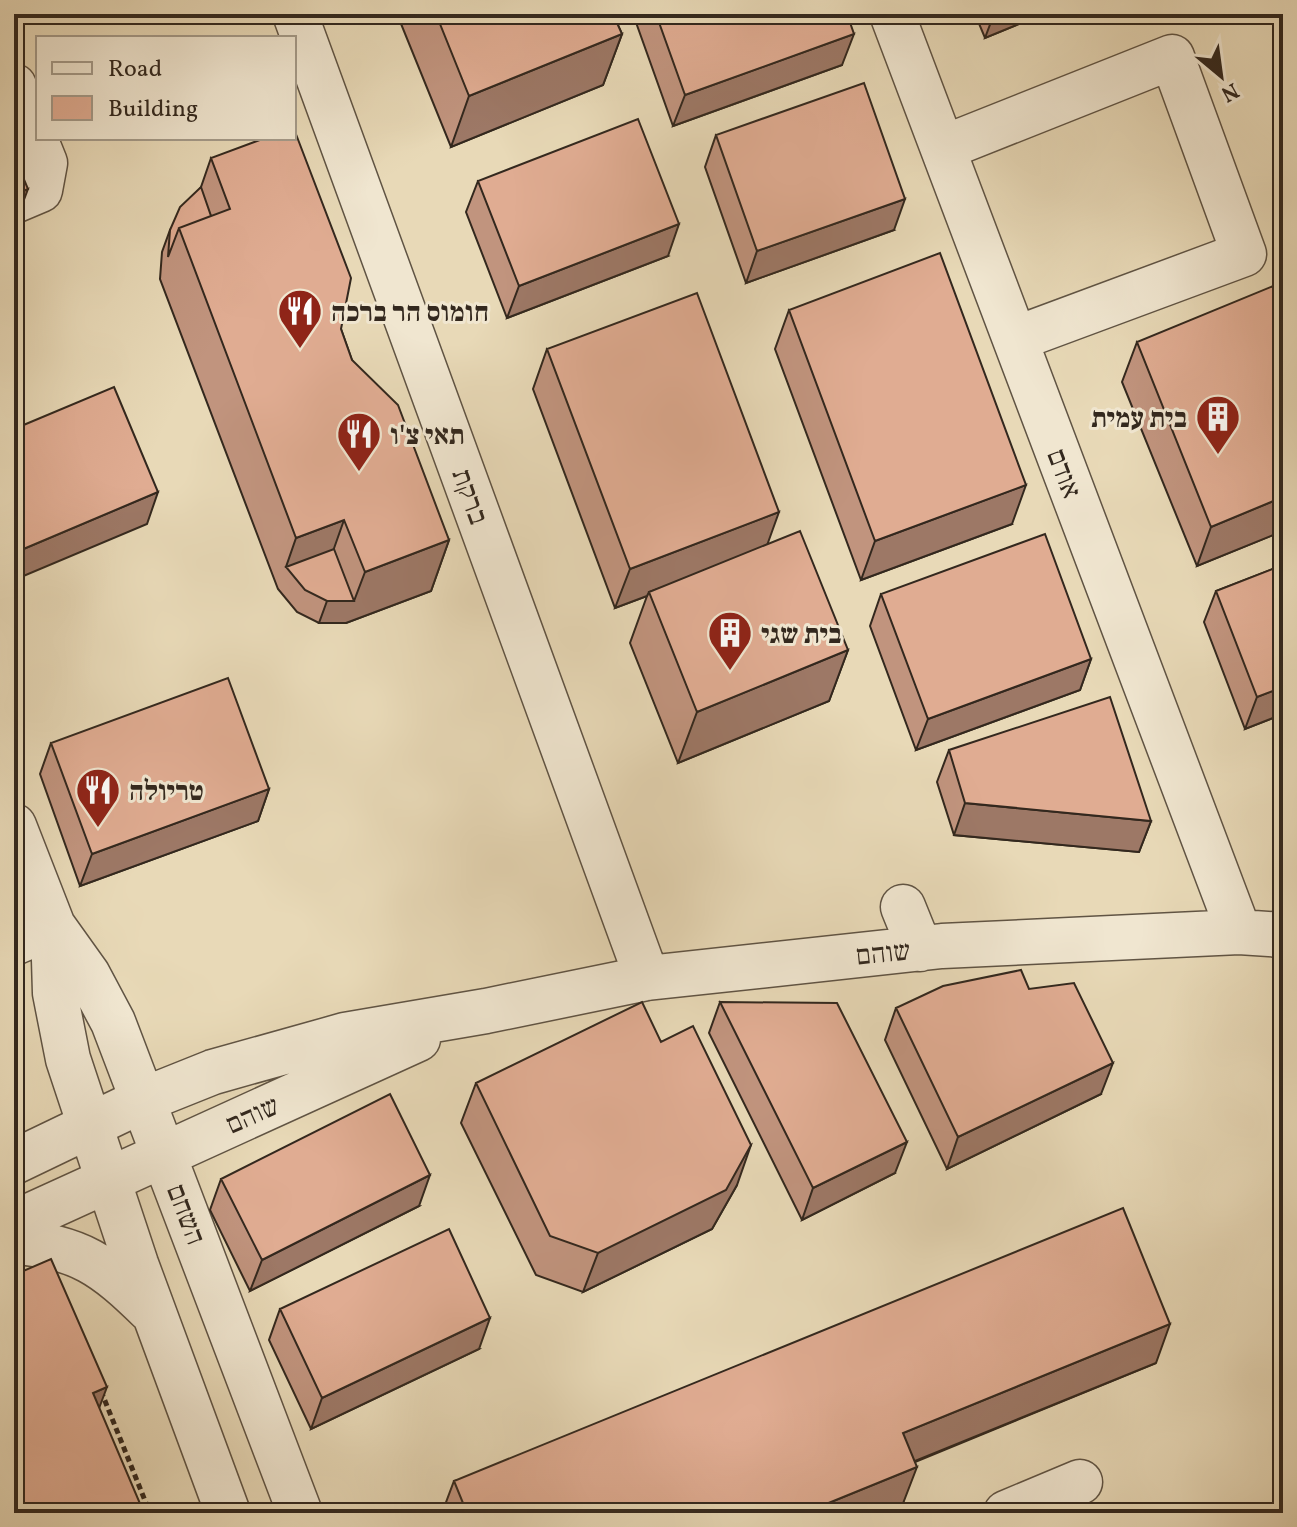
<svg xmlns="http://www.w3.org/2000/svg" width="1297" height="1527" viewBox="0 0 1297 1527" font-family="Vollkorn,'Frank Ruhl Libre',serif">
<rect width="100%" height="100%" fill="#e8d9b7"/>
<filter id="stains"><feTurbulence type="fractalNoise" baseFrequency=".0025" numOctaves="4"/><feColorMatrix values="0 0 0 0 .2 0 0 0 0 .09 0 0 0 0 .02 0 0 0 .5 -.17"/></filter>
<radialGradient id="worn" r=".72"><stop offset=".6" stop-color="#630" stop-opacity="0"/><stop offset="1" stop-color="#630" stop-opacity=".3"/></radialGradient>
<g fill="none" stroke-linecap="round" stroke-linejoin="round">
<g stroke="#605444" stroke-width="47">
<path id="minor" d="M295,14l352,964
M892,14l347,918
M14,86l31,77 -5,27 -26,11
M943,148l229,-91 72,197 -229,85
M14,826l39,100 35,49 25,47 187,491
M903,907l17,42
M53,926l2,67 13,66 68,205 92,249
M14,943l39,-17
M14,1162l129,-62 70,-28 132,-37 141,-24 161,-33 295,-32 297,-14 44,3
M14,1223l404,-184
M14,1242c65,4 91,24 136,68
M1006,1513l74,-31"/>
</g>
<path stroke="#33281e" stroke-width="5" stroke-dasharray="6 4" stroke-linecap="butt" d="M101,1391l49,122"/>
<use href="#minor" stroke="#f0e6d0" stroke-width="44"/>
</g>
<path fill="#c1947e" stroke="#33281e" stroke-width="2" d="M397,14h216l9,20 -19,51 -152,62z
M633,14h214l-5,51 -169,61z
M975,14h68l-58,24z
M1283,62v35l-7,-17z
M716,135l178,95 -148,53 -41,-116z
M211,158l130,171 11,31 97,180 -18,51 -85,32h-27l-22,-11 -19,-23 -118,-310 2,-27 8,-22 31,-43z
M478,181l190,75 -161,62 -41,-106z
M789,310l223,214 -151,56 -86,-231z
M1137,342l146,189 -86,35 -75,-184z
M547,349l220,195 81,106 -19,51 -151,62 -48,-120 17,-47 -32,12 -82,-219z
M1283,565v149l-38,15 -41,-107 12,-31z
M881,594l210,65 -11,31 -164,60 -46,-124z
M51,743l218,46 -11,32 -178,65 -40,-112z
M949,750l202,71 -12,31 -185,-17 -17,-53z
M1029,989l72,105 -154,75 -62,-129 11,-32z
M720,1002l175,171 -93,47 -93,-187z
M661,1042l76,143 -25,44 -129,63 -47,-17 -75,-152 15,-40z
M221,1179l198,27 -169,85 -40,-81z
M280,1309l199,40 -168,80 -42,-89z
M1156,1363l-241,99 -13,44 -17,7h-443l12,-32z"/>
<path fill="#9d7866" stroke="#33281e" stroke-width="2" d="M994,14h49l-58,24z
M622,34l-19,51 -152,62 18,-51z
M854,34l-12,31 -169,61 12,-31z
M28,189l-12,32 -2,1v-27z
M905,199l-11,31 -148,53 11,-32z
M679,224l-11,32 -161,62 12,-32z
M1026,485l-14,39 -151,56 14,-39z
M158,492l-11,32 -133,56v-27z
M1283,497v34l-86,35 14,-39z
M779,512l-14,39 -116,41 -2,4 -32,12 15,-39z
M344,520l-18,51 -40,-4 10,-29z
M449,540l-18,51 -85,32h-27l8,-22h27l11,-29z
M848,650l-19,51 -151,62 19,-51z
M1091,659l-11,31 -164,60 12,-31z
M1283,687v27l-38,15 12,-32z
M269,789l-11,32 -178,65 12,-32z
M965,803l186,18 -12,31 -185,-17z
M1113,1063l-12,31 -154,75 11,-32z
M907,1142l-12,31 -93,47 11,-32z
M751,1145l-14,40 -25,44 -129,63 15,-39z
M430,1175l-11,31 -169,85 12,-31z
M490,1318l-11,31 -168,80 11,-31z
M1170,1324l-14,39 -268,109 15,-39z
M107,1387l-24,64 10,-58z
M917,1467l-15,39 -17,7h-81z"/>
<path fill="#e0ac92" stroke="#33281e" stroke-width="2" d="M436,14h177l9,20 -153,62z
M656,14h191l7,20 -169,61z
M864,83l41,116 -148,52 -41,-116z
M638,119l41,105 -160,62 -41,-105z
M294,129l57,149 -10,51 11,31 46,45 51,135 -84,32 -21,-52 -48,18 -117,-310 51,-19 -19,-51 54,-20h29z
M14,156l14,33 -14,6z
M201,187l10,29 -32,12 -11,29 2,-27 10,-23z
M940,253l86,232 -151,56 -86,-231z
M1283,282v215l-72,30 -74,-185z
M697,293l82,219 -149,57 -83,-220z
M114,387l44,105 -144,61v-124z
M800,531l48,119 -151,62 -48,-120z
M1045,534l46,125 -163,60 -47,-125z
M334,549l20,52h-27l-22,-11 -19,-23z
M1283,565v122l-26,10 -41,-106z
M228,678l41,111 -177,65 -41,-111z
M1110,697l41,124 -186,-18 -16,-53z
M1021,970l8,19 45,-6 39,80 -155,74 -62,-129 47,-22z
M642,1002l19,40 32,-16 58,119 -25,45 -128,63 -48,-17 -74,-153z
M720,1002l117,1 70,139 -94,46z
M390,1094l40,81 -168,85 -41,-81z
M1123,1208l47,116 -267,109 14,34 -113,46h-337l-13,-32z
M449,1229l41,89 -168,80 -42,-89z
M51,1259l56,128 -14,6 51,120h-130v-238z"/>
<defs>
<g id="restaurant-pin" transform="scale(2.3)"><path d="M0 17L-7.5 6A9.5 9.5 0 1 1 7.5 6Z" fill="#8f2418" stroke="#f0e6d0"/><path d="M-5-6h1v4h1v-4h1v4h1v-4h1v5L-1.5 .5V6h-2V.5L-5-1ZM5-6V6H3V1.5H1.5Q1.5-4 5-6Z" fill="#fff"/></g>
<g id="building-pin" transform="scale(2.3)"><path d="M0 17L-7.5 6A9.5 9.5 0 1 1 7.5 6Z" fill="#8f2418" stroke="#f0e6d0"/><path d="M-4-6H4V6H1V3H-1V6H-4ZM-2.5-4.3h1.7v1.8h-1.7ZM.8-4.3h1.7v1.8H.8ZM-2.5-1h1.7V.8h-1.7ZM.8-1h1.7V.8H.8Z" fill="#fff"/></g>
</defs>
<g fill-rule="evenodd">
<use href="#restaurant-pin" x="300" y="311"/>
<use href="#building-pin" x="1218" y="417"/>
<use href="#restaurant-pin" x="359" y="434"/>
<use href="#building-pin" x="730" y="633"/>
<use href="#restaurant-pin" x="98" y="790"/>
</g>
<g text-anchor="middle" stroke-width="6" stroke-linejoin="round" paint-order="stroke">
<g font-size="28" font-weight="bold" fill="#33281e" stroke="#f0e6d0" text-anchor="start">
<text x="331" y="321">חומוס הר ברכה</text>
<text x="1187" y="427" text-anchor="end">בית עמית</text>
<text x="390" y="444">תאי צ'ו</text>
<text x="761" y="643">בית שגי</text>
<text x="129" y="800">טריולה</text>
</g>
<g font-size="28" fill="#33281e" stroke="#f0e6d0">
<text transform="translate(1065 473) rotate(69)" y="10">אודם</text>
<text transform="translate(471 496) rotate(70)" y="10">ברקת</text>
<text transform="translate(883 952) rotate(-6)" y="10">שוהם</text>
<text transform="translate(252 1114) rotate(-24)" y="10">שוהם</text>
<text transform="translate(187 1214) rotate(69)" y="10">השחם</text>
</g>
</g>
<rect width="1297" height="1527" fill="none" stroke="#e8d9b7" stroke-width="48"/>
<rect x="16" y="16" width="1265" height="1495" fill="none" stroke="#33281e" stroke-width="4"/>
<rect x="24" y="24" width="1249" height="1479" fill="none" stroke="#33281e" stroke-width="2"/>
<rect x="36" y="36" width="260" height="104" fill="#f0e6d0" stroke="#a49a89" stroke-width="2"/>
<rect x="52" y="62" width="40" height="12" fill="#f0e6d0" stroke="#a49a89" stroke-width="2"/>
<text x="108" y="76" font-size="24" fill="#33281e">Road</text>
<rect x="52" y="96" width="40" height="24" fill="#e0ac92" stroke="#a49a89" stroke-width="2"/>
<text x="108" y="116" font-size="24" fill="#33281e">Building</text>
<g transform="translate(1221 76) rotate(151)" stroke="#f0e6d0" stroke-width="6" paint-order="stroke">
<path d="M0-6L14 30L0 20L-14 30Z" fill="#33281e"/>
<text y="-12" font-size="22" font-weight="bold" text-anchor="middle" fill="#33281e">N</text>
</g>
<rect width="100%" height="100%" filter="url(#stains)"/>
<rect width="100%" height="100%" fill="url(#worn)"/>
</svg>
